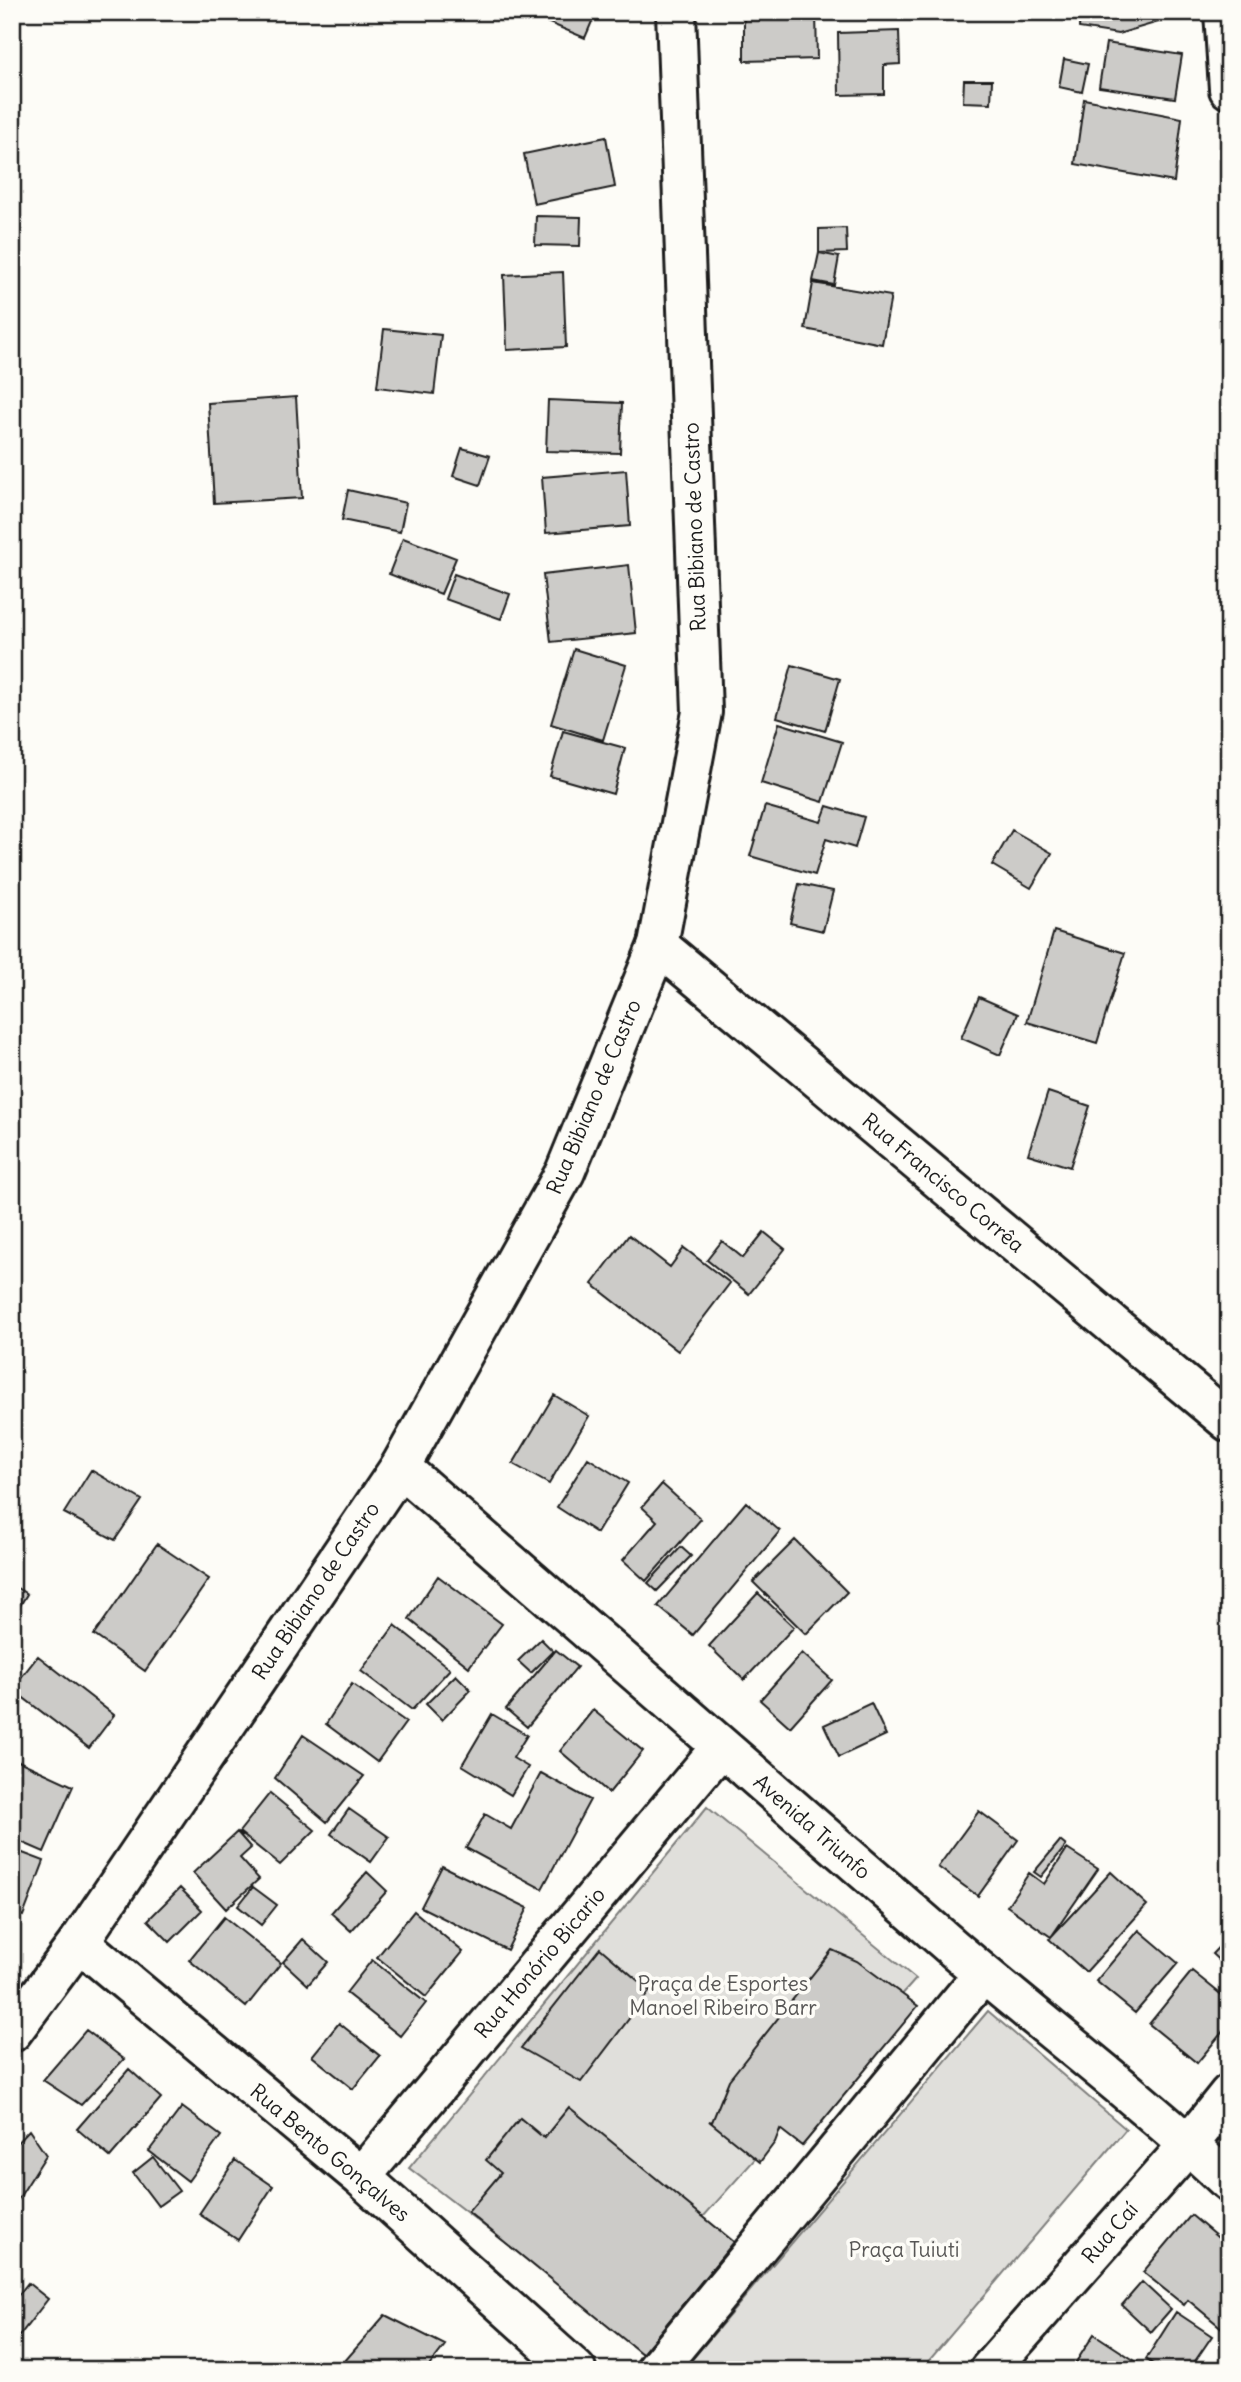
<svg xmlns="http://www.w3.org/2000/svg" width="1241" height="2382" viewBox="0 0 1241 2382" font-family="Delius,sans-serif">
<rect width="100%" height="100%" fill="#fdfcf7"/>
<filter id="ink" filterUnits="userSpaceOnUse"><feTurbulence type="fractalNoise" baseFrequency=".0143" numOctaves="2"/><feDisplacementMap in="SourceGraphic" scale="14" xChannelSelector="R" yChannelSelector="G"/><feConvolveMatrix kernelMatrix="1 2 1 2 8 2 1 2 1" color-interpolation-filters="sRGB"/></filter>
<g filter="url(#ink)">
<path fill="#e0dfdb" stroke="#7e7e7c" stroke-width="2" d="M707,1807l209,172 -307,343 -200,-154z
M988,2011l138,118 -205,241h-238z"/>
<path fill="#cccbc8" stroke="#1c1c1c" stroke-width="2" d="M523,12h73l-11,26z
M744,12h72l1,47 -73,2z
M1080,12h83l-1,9 -44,13 -39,-6z
M899,31l1,33 -16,1v29l-45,1 -1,-62z
M1106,43l76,12 -7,43 -76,-11z
M1064,59l24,5 -6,28 -23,-5z
M964,80h28l-1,23 -28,-1z
M1084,99l98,19 -8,64 -99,-18z
M606,137l9,50 -81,17 -10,-50z
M536,216l45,1 -1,29 -45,-1z
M846,228l1,24 -28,1v-24z
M819,253l20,4 -5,28 -21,-4z
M563,272l3,75 -59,3 -3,-75z
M813,283l78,13 -9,48 -77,-15z
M384,329l57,6 -7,59 -57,-7z
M296,397l6,101 -88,5 -6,-100z
M548,400l74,3 -2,50 -74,-2z
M462,448l28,8 -10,29 -27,-9z
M626,470l4,56 -84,7 -4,-56z
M348,490l58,13 -6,29 -58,-12z
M403,538l53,20 -15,36 -52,-20z
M629,565l7,68 -85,9 -8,-67z
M454,574l56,20 -9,25 -56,-20z
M574,649l52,16 -23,75 -52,-16z
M792,665l48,14 -15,52 -48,-14z
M779,723l63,19 -19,60 -62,-19z
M563,731l62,17 -12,46 -63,-18z
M765,806l56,16 6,-16 37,11 -9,31 -29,-9 -11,36 -65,-19z
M1012,830l40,23 -21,35 -39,-23z
M799,884l34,7 -10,40 -33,-8z
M1054,931l71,22 -28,90 -70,-21z
M979,997l39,17 -18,41 -39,-17z
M1048,1092l42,14 -20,61 -42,-13z
M764,1232l21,17 -36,45 -42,-34 15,-19 21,17z
M629,1235l41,32 14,-19 46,35 -52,68 -86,-67z
M554,1395l35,21 -40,68 -36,-20z
M588,1458l40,25 -31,50 -40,-26z
M91,1470l51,30 -27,40 -51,-27z
M662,1484l39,35 -55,62 -23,-21 34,-39 -15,-14z
M746,1502l34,29 -87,104 -35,-29z
M795,1540l52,52 -41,42 -53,-52z
M157,1544l52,35 -64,92 -51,-36z
M681,1547l10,9 -34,35 -9,-8z
M438,1576l64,48 -33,43 -60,-48z
M12,1585l15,9 -15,25z
M758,1593l36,34 -50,53 -35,-34z
M395,1625l55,44 -38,41 -51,-39z
M541,1639l12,12 -22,22 -13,-12z
M556,1650l21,17 -50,60 -21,-18z
M802,1653l30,27 -42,47 -30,-27z
M38,1656l76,59 -25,33 -77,-59z
M456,1675l15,15 -29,30 -16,-16z
M352,1684l54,38 -29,40 -51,-38z
M871,1703l15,32 -47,22 -15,-32z
M593,1710l50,41 -34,42 -49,-42z
M492,1714l35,21 -14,23 15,9 -17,28 -49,-30z
M303,1735l61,41 -37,46 -52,-44z
M12,1758l61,28 -29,66 -32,-14z
M541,1773l49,27 -48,89 -76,-41 19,-34 26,15z
M270,1793l45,37 -35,35 -41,-33z
M349,1809l40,28 -18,25 -40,-28z
M979,1811l39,29 -40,56 -40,-29z
M237,1832l14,16 -11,10 19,21 -33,30 -33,-36z
M1060,1841l6,5 -25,31 -7,-5z
M12,1849l32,12 -21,55 -11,-4z
M1067,1849l31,20 -47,68 -44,-31 22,-33 15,11z
M442,1866l86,42 -21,42 -86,-43z
M367,1872l20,19 -36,40 -20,-18z
M1111,1872l36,33 -61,67 -37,-33z
M253,1887l24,18 -16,20 -23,-19z
M180,1888l22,22 -32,32 -22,-22z
M414,1911l49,41 -37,45 -49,-40z
M224,1917l57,46 -35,44 -57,-47z
M1139,1930l39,33 -43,50 -39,-32z
M1229,1936v34l-17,-16z
M303,1939l25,23 -20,23 -25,-23z
M600,1948l50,43 -69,91 -60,-34z
M832,1950l25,11 61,45 -116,140 -22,-17 -5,13 -15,20 -51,-41 3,1 17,-42z
M372,1960l54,43 -26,33 -54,-43z
M1192,1971l37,30v23l-32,39 -48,-39z
M339,2023l41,33 -27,33 -41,-33z
M86,2030l38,29 -43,46 -38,-25z
M129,2069l32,29 -51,59 -33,-28z
M182,2107l39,29 -33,45 -39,-30z
M569,2107l165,135 -92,112 -174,-142 33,-39 -15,-13 34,-42 24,20z
M29,2130l17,25 -34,54v-61z
M153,2157l26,34 -21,15 -25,-33z
M235,2160l38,26 -35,54 -39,-26z
M1191,2215l38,32v87l-41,-34 -4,5 -41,-33z
M1142,2282l29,27 -20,23 -29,-27z
M28,2283l20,16 -32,41 -4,-3v-34z
M1176,2312l36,24 -23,34h-28l-15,-11z
M385,2315l60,30 -19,25h-89z
M1094,2334l55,36h-78z"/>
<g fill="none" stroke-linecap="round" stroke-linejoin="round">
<g stroke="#1c1c1c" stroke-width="44">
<path id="street" d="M1224,12l5,77
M658,945l571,477
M400,1467c183,161 367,321 552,480 92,79 189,151 277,235
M79,1942l282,235 215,193
M361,2177l359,-429
M656,2370l327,-396
M989,2370l200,-226 40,-50"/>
</g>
<g stroke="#1c1c1c" stroke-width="44">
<path id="secondary" d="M12,2032l67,-90 321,-475 165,-295 93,-227 44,-233 -26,-700"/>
</g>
<use href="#street" stroke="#fdfcf7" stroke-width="38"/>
<use href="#secondary" stroke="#fdfcf7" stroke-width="38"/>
</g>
</g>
<g text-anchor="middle" stroke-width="7" stroke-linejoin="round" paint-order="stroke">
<g font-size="21" fill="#1c1c1c" stroke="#fdfcf7">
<text transform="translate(695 527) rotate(-92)" y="7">Rua Bibiano de Castro</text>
<text transform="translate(594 1097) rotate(-67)" y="7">Rua Bibiano de Castro</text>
<text transform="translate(943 1183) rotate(40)" y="7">Rua Francisco Corrêa</text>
<text transform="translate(316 1591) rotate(-56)" y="7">Rua Bibiano de Castro</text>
<text transform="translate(812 1827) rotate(41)" y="7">Avenida Triunfo</text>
<text transform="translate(540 1963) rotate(-50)" y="7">Rua Honório Bicario</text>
<text transform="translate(330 2153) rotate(40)" y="7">Rua Bento Gonçalves</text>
<text transform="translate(1110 2233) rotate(-49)" y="7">Rua Caí</text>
</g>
<g font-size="21" fill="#575655" stroke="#fdfcf7">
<text x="723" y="1991">Praça de Esportes<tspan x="723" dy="24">Manoel Ribeiro Barr</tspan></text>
<text x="904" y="2257">Praça Tuiuti</text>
</g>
</g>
<rect width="1241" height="2382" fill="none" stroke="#fdfcf7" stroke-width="42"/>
<rect x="21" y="21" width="1199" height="2340" fill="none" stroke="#1c1c1c" stroke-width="2.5" filter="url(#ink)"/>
</svg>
